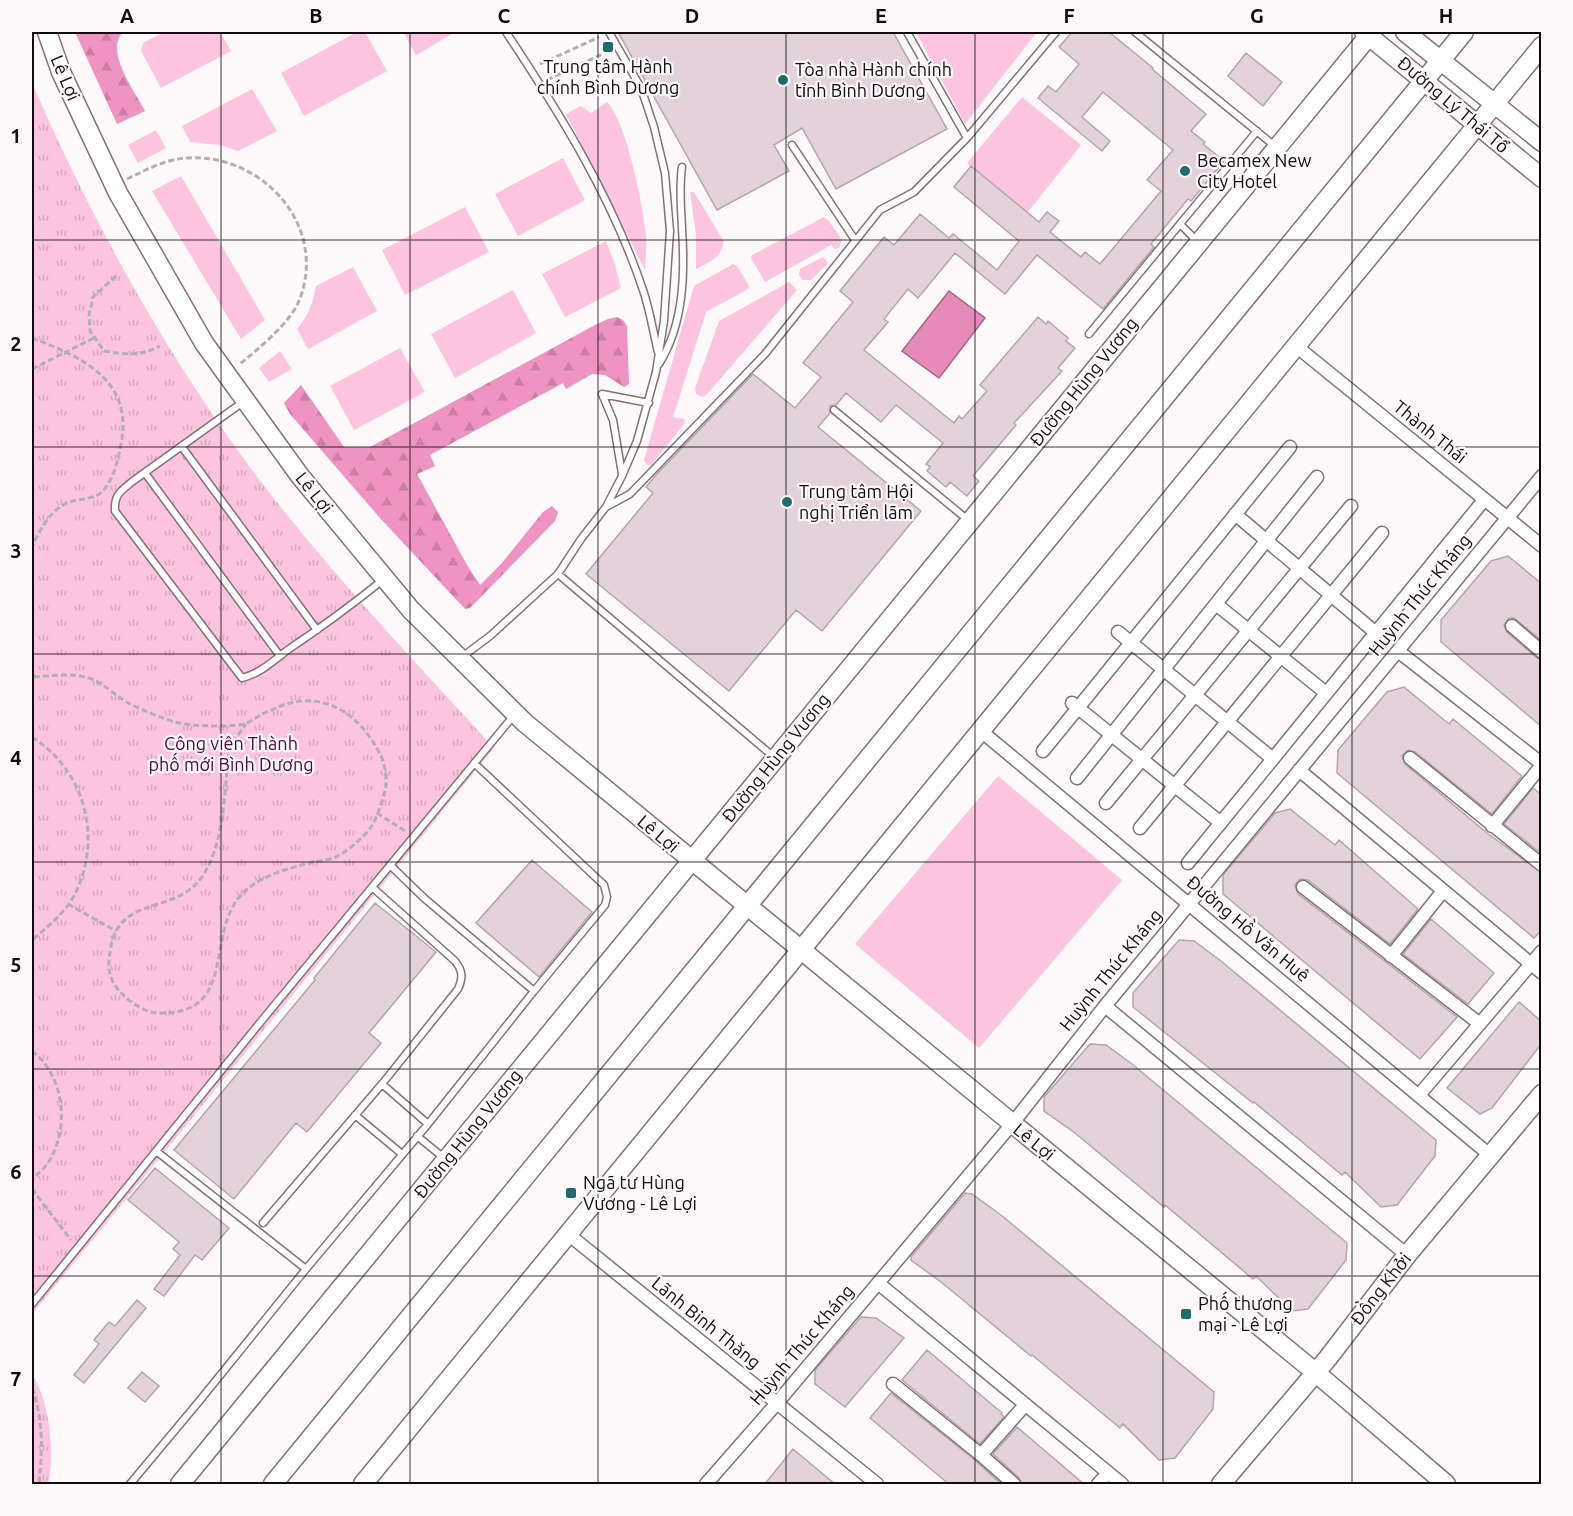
<svg xmlns="http://www.w3.org/2000/svg" width="1573" height="1516" viewBox="0 0 1573 1516" font-family="Ubuntu,sans-serif">
<defs>
<pattern id="forest-firs" width="22" height="20" patternUnits="userSpaceOnUse" patternTransform="scale(1.5)"><rect width="22" height="20" fill="#ee93c2"/><path d="M5 1l3.5 6h-7zM16 11l3.5 6h-7z" fill="#cb7da6"/></pattern>
<pattern id="park-tufts" width="24" height="20" patternUnits="userSpaceOnUse" patternTransform="scale(1.5)"><rect width="24" height="20" fill="#fdc4df"/><path d="M3 7l-1-3M5 7V3M7 7l1-3M15 17l-1-3M17 17v-4M19 17l1-3" fill="none" stroke="#d8a7be"/></pattern>
</defs>
<rect width="100%" height="100%" fill="#fdf9fb"/>
<path fill="#fdc4df" d="M164,32h56l11,19 -70,37 -20,-37 2,-8z
M357,32h8l22,39 -83,45 -23,-43z
M403,32h52l-39,23z
M916,32h121l-72,92z
M252,89l25,42 -39,20 -18,-6 -30,-3 -8,-16z
M1022,97l59,48 -54,68 -60,-50z
M607,102c19,18 37,107 39,135 1,11 -1,22 -1,33l-79,-156 15,-8 10,7z
M156,130l10,18 -28,15 -10,-18z
M563,158l22,42 -67,36 -23,-42z
M181,176l84,144 -24,19 -89,-148z
M690,192h4l29,48c1,17 -14,22 -27,29v-34z
M465,207l24,45 -84,43 -23,-45z
M824,217l5,4 13,19 -3,8 -4,1 -4,-4 -66,37 -14,-24 1,-3z
M606,241l8,21 7,26 -56,29 -23,-43z
M823,257l5,6 -17,17h-9l-3,-5 1,-6z
M733,264l4,2 12,20 -1,3 -42,23 -33,105 11,2 1,4 -34,42h-4l-3,-5 50,-174z
M353,267l24,44 -69,38 -11,-20c11,-13 16,-26 19,-43z
M789,282l8,8 -90,104 -5,3 -6,-3 -1,-6 24,-67z
M513,290l23,43 -81,45 -24,-44z
M400,348l25,44 -71,38 -24,-44z
M280,351l12,18 -23,13 -10,-14z
M998,776l124,104 -143,168 -124,-104z"/>
<path fill="url(#forest-firs)" d="M75,32h48c-19,19 12,59 22,79l-28,13z
M617,317l6,3 4,6 2,58 -5,3 -19,-12 -13,-1 -26,15 -3,-6 -133,72 5,11 -18,8 50,91 13,20 22,-22 41,-51 9,-6 6,6 -3,9 -85,87 -5,1 -85,-91 -90,-104 -6,-11 17,-18 43,62h26l225,-122 13,-6z"/>
<path fill="url(#park-tufts)" d="M32,83c53,122 116,239 192,348 79,114 177,215 270,317l-462,566z
M32,1375c18,26 23,78 16,109h-16z"/>
<path fill="#e58ab9" stroke="#a56486" stroke-width="1.5" d="M949,291l36,27 -46,60 -37,-27z"/>
<path fill="#e4d2da" stroke="#b5a4ac" stroke-width="1.5" d="M618,32h275l54,97 -111,60 -34,-61 -28,17 15,26 -72,39z
M1072,32h37l44,36 -1,1 54,45 -15,17 14,11 -2,2 21,17 -33,40 -3,-2 -37,45 3,3 -51,62 -66,-54 -32,39 -50,-41 -37,45 -10,-9 -24,30 4,3 -24,28 90,73 5,-7 3,3 25,-28 -7,-6 58,-68 8,7 2,-3 20,17 -2,3 9,7 -17,20 4,3 -48,52 2,2 -43,51 6,5 -12,15 -17,-14 -4,5 -19,-16 3,-4 -4,-3 17,-21 -47,-38 -15,17 -35,-29 -10,12 -6,1v7l-12,14 103,84 -99,120 -26,-21 -67,81 -143,-117 67,-81 -7,-6 10,-12 97,-101 42,34 26,-31 -18,-14 50,-61 -13,-11 44,-54 10,8 26,-31 29,24 4,-4 44,36 22,-29 -65,-54 17,-21 68,56 8,-10 12,9 -9,11 31,25 4,-5 15,12 61,-73 -14,-11 26,-30 -70,-58 -21,25 28,24 -8,10 -64,-53 10,-12 8,6 23,-28 -20,-17z
M1246,53l36,29 -19,24 -35,-30z
M1508,556l34,28v57l-28,-23h-5l-5,7 3,7 30,26 5,2v67l-101,-85v-22l50,-59z
M1404,687l45,37 4,-5 69,57 -30,38 -77,-62 -7,-2 -6,6 3,8 82,69 55,40v57l-8,8 -197,-165 1,-23 49,-58z
M1533,788l9,7v59l-38,-30z
M1290,809l45,36 4,-5 79,69 -28,35 -82,-64 -8,-1 -5,6 3,9 159,123 -37,42 -197,-165v-19l52,-62z
M532,860l60,52 -53,65 -63,-54z
M375,903l61,49 -67,81 12,10 -74,89 -11,-9 -62,76 -60,-49 141,-170 -1,-2z
M1431,919l63,54 -26,31 -65,-50z
M1179,940l15,1 27,20 215,179 -1,16 -38,49 -16,2 -36,-35 -3,3 -88,-73 -1,1 -120,-96v-14z
M1519,1002l23,20v21l-50,65 -12,6 -33,-26z
M1090,1044l16,1 26,19 215,179 -1,17 -38,49 -16,2 -36,-35 -3,3 -88,-74 -1,2 -89,-74 -31,-22v-14z
M155,1168l74,60 -27,32 -7,-5 -31,41 -10,-7 26,-34 -7,-6 6,-7 -51,-42z
M965,1193l7,1 29,21 213,177 -1,17 -38,49 -16,2 -36,-36 -3,4 -88,-73 -1,1 -90,-74 -30,-22v-3z
M137,1300l9,8 -62,75 -10,-8 25,-31 -5,-4 15,-18 6,4z
M861,1317l15,1 28,20 -59,69 -30,-23v-14z
M927,1350l75,63 -1,1 3,3 -24,27 -78,-64z
M142,1372l17,14 -14,16 -17,-14z
M891,1393l85,68 26,24h-52l-80,-67z
M1017,1427l68,58h-63l-3,-7 -26,-24z
M793,1449l43,36h-72z"/>
<g fill="none" stroke-linecap="round" stroke-linejoin="round">
<g stroke="#827179" stroke-width="9">
<path id="lane" d="M506,32c53,80 106,165 137,258 7,20 10,42 15,62
M907,32l60,106
M1135,32l141,115
M792,145l63,95
M1180,224l17,17
M1089,334l168,-203
M659,364c25,-40 26,-90 23,-136 -1,-21 -3,-40 0,-61
M602,394l11,26 9,54
M602,394l47,9
M243,402l-110,79c-12,10 -19,13 -18,30l127,167c19,-5 31,-17 47,-29 33,-22 64,-45 95,-70
M834,410l134,110
M182,447l135,183
M145,473l135,183
M606,507l24,-13 135,-140 115,-144 34,-18 53,-54 89,-106
M558,574l217,184
M462,657l28,-21 68,-62 23,-35 25,-32 16,-31 15,-35 19,-69 8,-51 6,-90 -5,-58 -11,-46 -13,-39 -32,-56
M390,865l34,33 110,93 71,-86 2,-8 -3,-12 -130,-122
M382,1084l46,40
M355,1115l47,39
M417,1136l27,22
M156,1151l150,118
M263,1223l119,-139 76,-95c5,-11 5,-18 -3,-28l-83,-74
M32,1304l231,-285 252,-305
M130,1484l71,-85 105,-130 122,-145 106,-133"/>
</g>
<g stroke="#827179" stroke-width="15">
<path id="street" d="M1296,346l246,200
M1235,514l141,119
M1216,604l110,89
M1512,626l30,26
M1118,632l155,127
M1398,651l144,113
M1072,703l149,120
M981,731l510,425
M1043,751l247,-304
M1410,758l132,107
M1299,770l243,203
M1077,778l240,-301
M1106,803l245,-297
M1492,826l50,-61
M1140,828l242,-295
M1188,863l296,-363
M1303,887l177,137
M1391,956l52,-65
M1105,1006l302,249
M1419,1095l123,-144
M568,1234l309,250
M878,1283l244,201
M893,1384l88,71 33,29
M981,1455l44,-50
M706,1484l71,-81 235,-279 93,-118 437,-530
M1098,1484l10,-11"/>
</g>
<g stroke="#827179" stroke-width="21">
<path id="secondary" d="M47,32l14,40 57,121 86,150 96,133 111,134 114,113 790,649 131,112
M1364,32l178,146
M1405,32l137,110
M180,1484l1192,-1452
M273,1484l1191,-1452
M363,1484l1179,-1438
M1221,1484l107,-126 79,-103 135,-161"/>
</g>
<path stroke="#b3afb1" stroke-width="3" stroke-dasharray="6 3" stroke-linecap="butt" d="M540,64l59,-27
M547,80l62,-29
M127,179c19,-9 39,-20 60,-21 76,-5 142,69 112,143 -9,22 -41,48 -59,63
M116,276l-23,21 -4,18 1,16 14,20c21,4 37,5 56,-5
M32,338c53,20 104,44 88,111 -3,15 -7,30 -17,42 -7,8 -20,7 -30,10 -21,5 -33,28 -41,46
M32,369l62,-31
M32,672l2,5 -2,7
M34,677c17,-1 35,-4 52,0 17,5 29,19 44,27 15,7 33,15 49,19 12,3 57,5 68,0 5,-2 10,-6 15,-9 7,-3 14,-6 21,-9 44,-15 79,12 98,51 3,6 6,20 5,28 0,8 -10,37 -15,43 -8,11 -23,24 -35,30 -7,3 -16,4 -23,5 -26,7 -53,13 -72,33 -37,41 -2,121 -84,118 -16,-1 -38,-18 -45,-33 -5,-11 -3,-22 -1,-34 10,-51 64,-31 91,-69 18,-27 21,-63 24,-94 1,-10 0,-20 3,-29 3,-12 10,-20 17,-30
M32,737c50,32 69,93 47,148 -9,24 -29,40 -47,55
M377,813l28,18
M68,904l48,27
M32,1051c33,25 38,78 16,112 -4,6 -11,11 -16,17
M32,1189l39,51
M32,1388c12,31 10,65 7,96"/>
<use href="#lane" stroke="#fff" stroke-width="6"/>
<use href="#street" stroke="#fff" stroke-width="12"/>
<use href="#secondary" stroke="#fff" stroke-width="18"/>
</g>
<path fill="none" stroke="#110b0e" stroke-width="1.5" stroke-opacity="0.55" d="M221,32v1452M410,32v1452M598,32v1452M786,32v1452M975,32v1452M1163,32v1452M1352,32v1452M32,240h1510M32,447h1510M32,654h1510M32,862h1510M32,1069h1510M32,1276h1510"/>
<g fill="#1e6a6d" stroke="#fdf9fb" stroke-width="2">
<rect x="602" y="41" width="12" height="12" rx="3"/>
<circle cx="783" cy="80" r="6"/>
<circle cx="1185" cy="171" r="6"/>
<circle cx="787" cy="502" r="6"/>
<rect x="565" y="1187" width="12" height="12" rx="3"/>
<rect x="1180" y="1308" width="12" height="12" rx="3"/>
</g>
<g text-anchor="middle" stroke-width="4.5" stroke-linejoin="round" paint-order="stroke">
<g font-size="18" fill="#110b0e" stroke="#fdf9fb" text-anchor="start">
<text x="608" y="73" text-anchor="middle">Trung tâm Hành<tspan x="608" dy="21">chính Bình Dương</tspan></text>
<text x="795" y="76">Tòa nhà Hành chính<tspan x="795" dy="21">tỉnh Bình Dương</tspan></text>
<text x="1197" y="167">Becamex New<tspan x="1197" dy="21">City Hotel</tspan></text>
<text x="799" y="498">Trung tâm Hội<tspan x="799" dy="21">nghị Triển lãm</tspan></text>
<text x="583" y="1189">Ngã tư Hùng<tspan x="583" dy="21">Vương - Lê Lợi</tspan></text>
<text x="1198" y="1310">Phố thương<tspan x="1198" dy="21">mại - Lê Lợi</tspan></text>
</g>
<g font-size="18" fill="#110b0e" stroke="#fdf9fb">
<text transform="translate(65 78) rotate(67)" y="6">Lê Lợi</text>
<text transform="translate(1453 105) rotate(40)" y="6">Đường Lý Thái Tổ</text>
<text transform="translate(1084 382) rotate(-51)" y="6">Đường Hùng Vương</text>
<text transform="translate(1430 432) rotate(39)" y="6">Thành Thái</text>
<text transform="translate(314 493) rotate(51)" y="6">Lê Lợi</text>
<text transform="translate(1420 595) rotate(-51)" y="6">Huỳnh Thúc Kháng</text>
<text transform="translate(776 758) rotate(-51)" y="6">Đường Hùng Vương</text>
<text transform="translate(658 834) rotate(40)" y="6">Lê Lợi</text>
<text transform="translate(1248 929) rotate(40)" y="6">Đường Hồ Văn Huê</text>
<text transform="translate(1111 970) rotate(-51)" y="6">Huỳnh Thúc Kháng</text>
<text transform="translate(468 1134) rotate(-51)" y="6">Đường Hùng Vương</text>
<text transform="translate(1034 1142) rotate(39)" y="6">Lê Lợi</text>
<text transform="translate(1381 1289) rotate(-52)" y="6">Đồng Khởi</text>
<text transform="translate(706 1323) rotate(39)" y="6">Lãnh Binh Thăng</text>
<text transform="translate(802 1345) rotate(-50)" y="6">Huỳnh Thúc Kháng</text>
</g>
<g font-size="18" fill="#550237" stroke="#fdf9fb">
<text x="231" y="750">Công viên Thành<tspan x="231" dy="21">phố mới Bình Dương</tspan></text>
</g>
</g>
<rect width="1573" height="1516" fill="none" stroke="#fdf9fb" stroke-width="66"/>
<rect x="33" y="33" width="1507" height="1450" fill="none" stroke="#110b0e" stroke-width="2"/>
<g font-size="20" text-anchor="middle" font-weight="bold" fill="#110b0e">
<text x="127" y="23">A</text>
<text x="316" y="23">B</text>
<text x="504" y="23">C</text>
<text x="692" y="23">D</text>
<text x="881" y="23">E</text>
<text x="1069" y="23">F</text>
<text x="1257" y="23">G</text>
<text x="1446" y="23">H</text>
<text x="16" y="143">1</text>
<text x="16" y="351">2</text>
<text x="16" y="558">3</text>
<text x="16" y="765">4</text>
<text x="16" y="972">5</text>
<text x="16" y="1179">6</text>
<text x="16" y="1386">7</text>
</g>
</svg>
